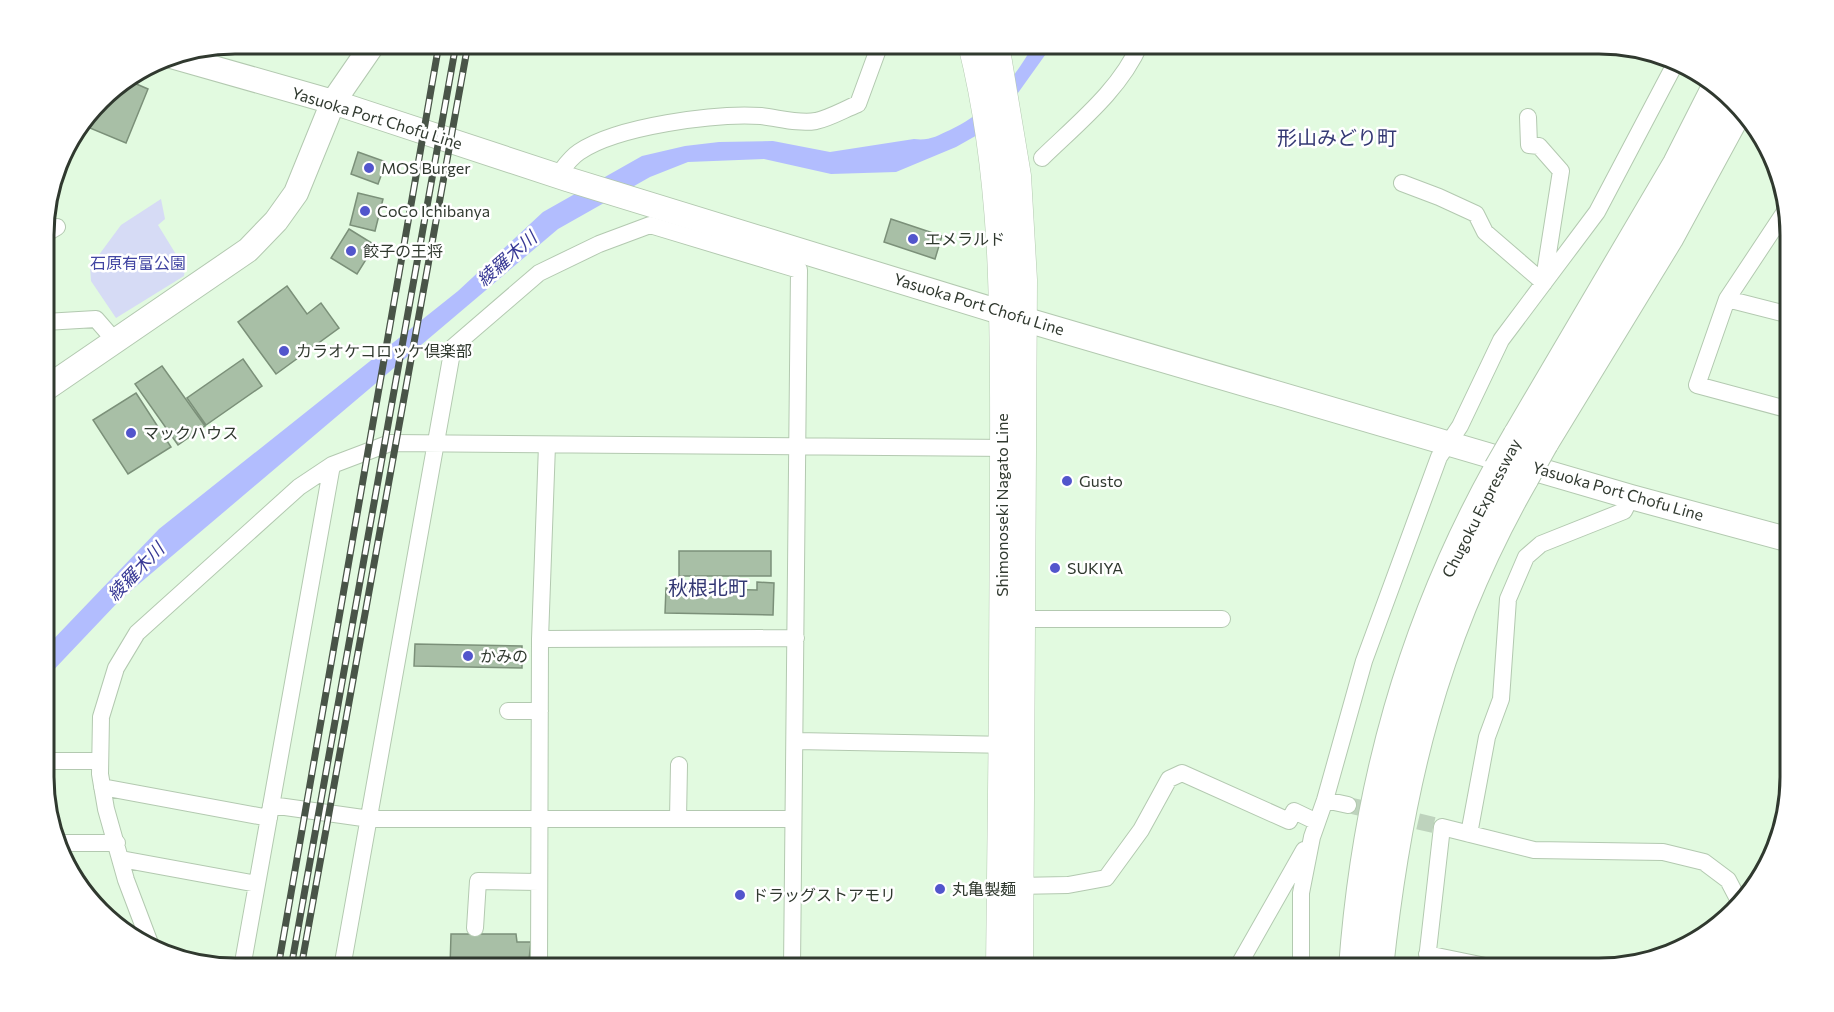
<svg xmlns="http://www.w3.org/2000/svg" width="1834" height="1012" viewBox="0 0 1834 1012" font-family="Commissioner,'Noto Sans JP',sans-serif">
<rect width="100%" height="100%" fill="#e2fae0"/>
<path fill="#d6dbf5" d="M161,199l4,20 -7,6 27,44 -1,7 -68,42 -25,-37 -1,-14 31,-42z"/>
<path fill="#b2bdfe" d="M1034,44h19l-50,70 -24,20 -23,13 -60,25 -65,2 -67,-15 -76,3 -38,15 -92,52 -438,371 -75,79v-31l114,-119 299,-238 85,-79 99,-56 43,-10 34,-4 54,-1 57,11 84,-13c15,2 23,-3 36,-9 39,-18 63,-50 84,-86z"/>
<path fill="#a8bfa6" stroke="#7b9079" stroke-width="1.5" d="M127,80l21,9 -22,54 -41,-17 23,-35z
M358,152l28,10 -8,22 -27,-10z
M358,193l25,6 -8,32 -25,-6z
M891,219l51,17 -7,23 -51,-17z
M349,229l26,16 -18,29 -26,-16z
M287,286l20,28 14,-11 18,25 -63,46 -38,-52z
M243,359l19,27 -56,39 -19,-27z
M162,366l43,60 -27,19 -43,-61z
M136,393l35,54 -43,27 -35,-54z
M679,551h92v25h-92z
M757,582l17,1 -1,32 -108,-2 1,-25 91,2z
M415,644l107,2v22l-108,-2z
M451,934h65l1,8h14l-3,26h-78z"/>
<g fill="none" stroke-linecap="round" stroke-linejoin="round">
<path stroke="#bed3bd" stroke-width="16" stroke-dasharray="16 8" stroke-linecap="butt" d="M1348,805l94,22"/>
<g stroke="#b3c9b0" stroke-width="18">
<path id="street" d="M1528,117l1,28 10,1 22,25 -17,108
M1042,158c36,-35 78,-68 98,-114
M558,175c7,-9 12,-17 21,-23 38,-26 137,-39 182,-36 18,2 37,8 55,5 14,-3 29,-12 42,-17l22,-60
M1402,183l37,14 37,17 9,18 59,51
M1786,210l-59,89 63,16
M45,234l12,-7
M1727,299l-30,86 93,25
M45,322l51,-3 20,23
M1023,619h199
M540,639l256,-1
M508,711h32
M796,741l215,4
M45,761h55
M102,787l167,31
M1325,800l23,5
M271,805l99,14h423
M678,819l1,-54
M1469,834l18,-97 14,-38 7,-100 18,-42 15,-13 83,-33 7,-14
M61,843h56
M121,859l136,25
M1012,886l56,-1 38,-7 35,-48 28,-51 13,-6 107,48 5,-10 23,11
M475,928l3,-47 61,1
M151,946l-25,-66 -20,-71 -6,-35 1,-57 15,-49 21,-35 162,-146 33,-22 58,-22 621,5
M1427,954l68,14
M242,968l90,-503
M342,968l111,-621 86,-74 60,-29 51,-19 149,45 -7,698
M539,968l1,-329 7,-194
M1237,968l67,-118
M1301,968v-75l11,-56 13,-37 39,-139 75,-204 21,-31 41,-86 96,-128 78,-148
M1426,968l16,-141 92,23 129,2 41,10 24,18 11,21"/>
</g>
<g stroke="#b3c9b0" stroke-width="26">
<path id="secondary" d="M171,56l162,46 234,77 456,140 608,178 159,43
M45,389l203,-139 28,-29 20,-28 37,-91 40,-58"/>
</g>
<g stroke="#b3c9b0" stroke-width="27">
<path id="primary" d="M971,44c36,143 32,292 32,440 0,161 -2,323 -4,484
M996,44l22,132 6,104 -4,688"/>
</g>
<g stroke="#b3c9b0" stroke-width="32">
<path id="highway" d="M1518,436l160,-272 38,-75
M1543,443l125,-205 70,-129
M1354,968c13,-178 58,-342 145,-499
M1378,968c19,-180 55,-332 146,-491"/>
</g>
<use href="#street" stroke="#fff" stroke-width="16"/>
<use href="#secondary" stroke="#fff" stroke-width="24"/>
<use href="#primary" stroke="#fff" stroke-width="26"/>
<use href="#highway" stroke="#fff" stroke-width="30"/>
<g stroke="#495448" stroke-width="7">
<path id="rail" d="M278,968l161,-924
M291,968l165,-924
M301,968l167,-924"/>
</g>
<use href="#rail" stroke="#fff" stroke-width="4.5" stroke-dasharray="14" stroke-linecap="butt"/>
<g stroke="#b3c9b0" stroke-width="32" stroke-linecap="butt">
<path id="highway-bridge" d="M1499,469l19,-33
M1524,477l19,-34"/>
</g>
<use href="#highway-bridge" stroke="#fff" stroke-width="30"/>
</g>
<g fill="#5255cc" stroke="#fff" stroke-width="2">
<circle cx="369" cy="168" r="6"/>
<circle cx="365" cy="211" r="6"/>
<circle cx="913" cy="239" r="6"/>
<circle cx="351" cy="251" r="6"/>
<circle cx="284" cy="351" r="6"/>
<circle cx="131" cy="433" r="6"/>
<circle cx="1067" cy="481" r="6"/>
<circle cx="1055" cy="568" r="6"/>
<circle cx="468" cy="656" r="6"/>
<circle cx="940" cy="889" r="6"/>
<circle cx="740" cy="895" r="6"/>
</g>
<g text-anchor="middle" stroke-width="5" stroke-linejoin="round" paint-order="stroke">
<g font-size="16" fill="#30392f" stroke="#fff">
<text transform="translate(377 118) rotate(17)" y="6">Yasuoka Port Chofu Line</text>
<text transform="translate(979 304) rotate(17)" y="6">Yasuoka Port Chofu Line</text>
<text transform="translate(1618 491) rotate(16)" y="6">Yasuoka Port Chofu Line</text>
<text transform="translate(1002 505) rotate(-90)" y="6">Shimonoseki Nagato Line</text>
<text transform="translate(1481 508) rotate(-63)" y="6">Chugoku Expressway</text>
</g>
<g font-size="16" fill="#30392f" stroke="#fff" text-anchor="start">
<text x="381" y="174">MOS Burger</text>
<text x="377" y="217">CoCo Ichibanya</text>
<text x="925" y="245">エメラルド</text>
<text x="363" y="257">餃子の王将</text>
<text x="296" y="357">カラオケコロッケ倶楽部</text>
<text x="143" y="439">マックハウス</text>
<text x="1079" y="487">Gusto</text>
<text x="1067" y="574">SUKIYA</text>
<text x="480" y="662">かみの</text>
<text x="952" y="895">丸亀製麺</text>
<text x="752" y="901">ドラッグストアモリ</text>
</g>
<g font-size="16" fill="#4246a3" stroke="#fff">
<text x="138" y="269">石原有富公園</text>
</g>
<g font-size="18" font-style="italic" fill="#383995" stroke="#fff">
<text transform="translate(507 259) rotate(-41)" y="6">綾羅木川</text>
<text transform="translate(136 572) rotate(-46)" y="6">綾羅木川</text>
</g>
<g font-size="20" fill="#333873" stroke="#fff">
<text x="1337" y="145">形山みどり町</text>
<text x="708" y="595">秋根北町</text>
</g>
</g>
<path d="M0 0H1834V1012H0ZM235 54H1599A181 181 0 0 1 1780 235V777A181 181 0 0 1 1599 958H235A181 181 0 0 1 54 777V235A181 181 0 0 1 235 54Z" fill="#fff" fill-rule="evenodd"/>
<path fill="none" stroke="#30392f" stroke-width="3" d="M235 54H1599A181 181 0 0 1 1780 235V777A181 181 0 0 1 1599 958H235A181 181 0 0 1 54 777V235A181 181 0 0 1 235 54Z"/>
</svg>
